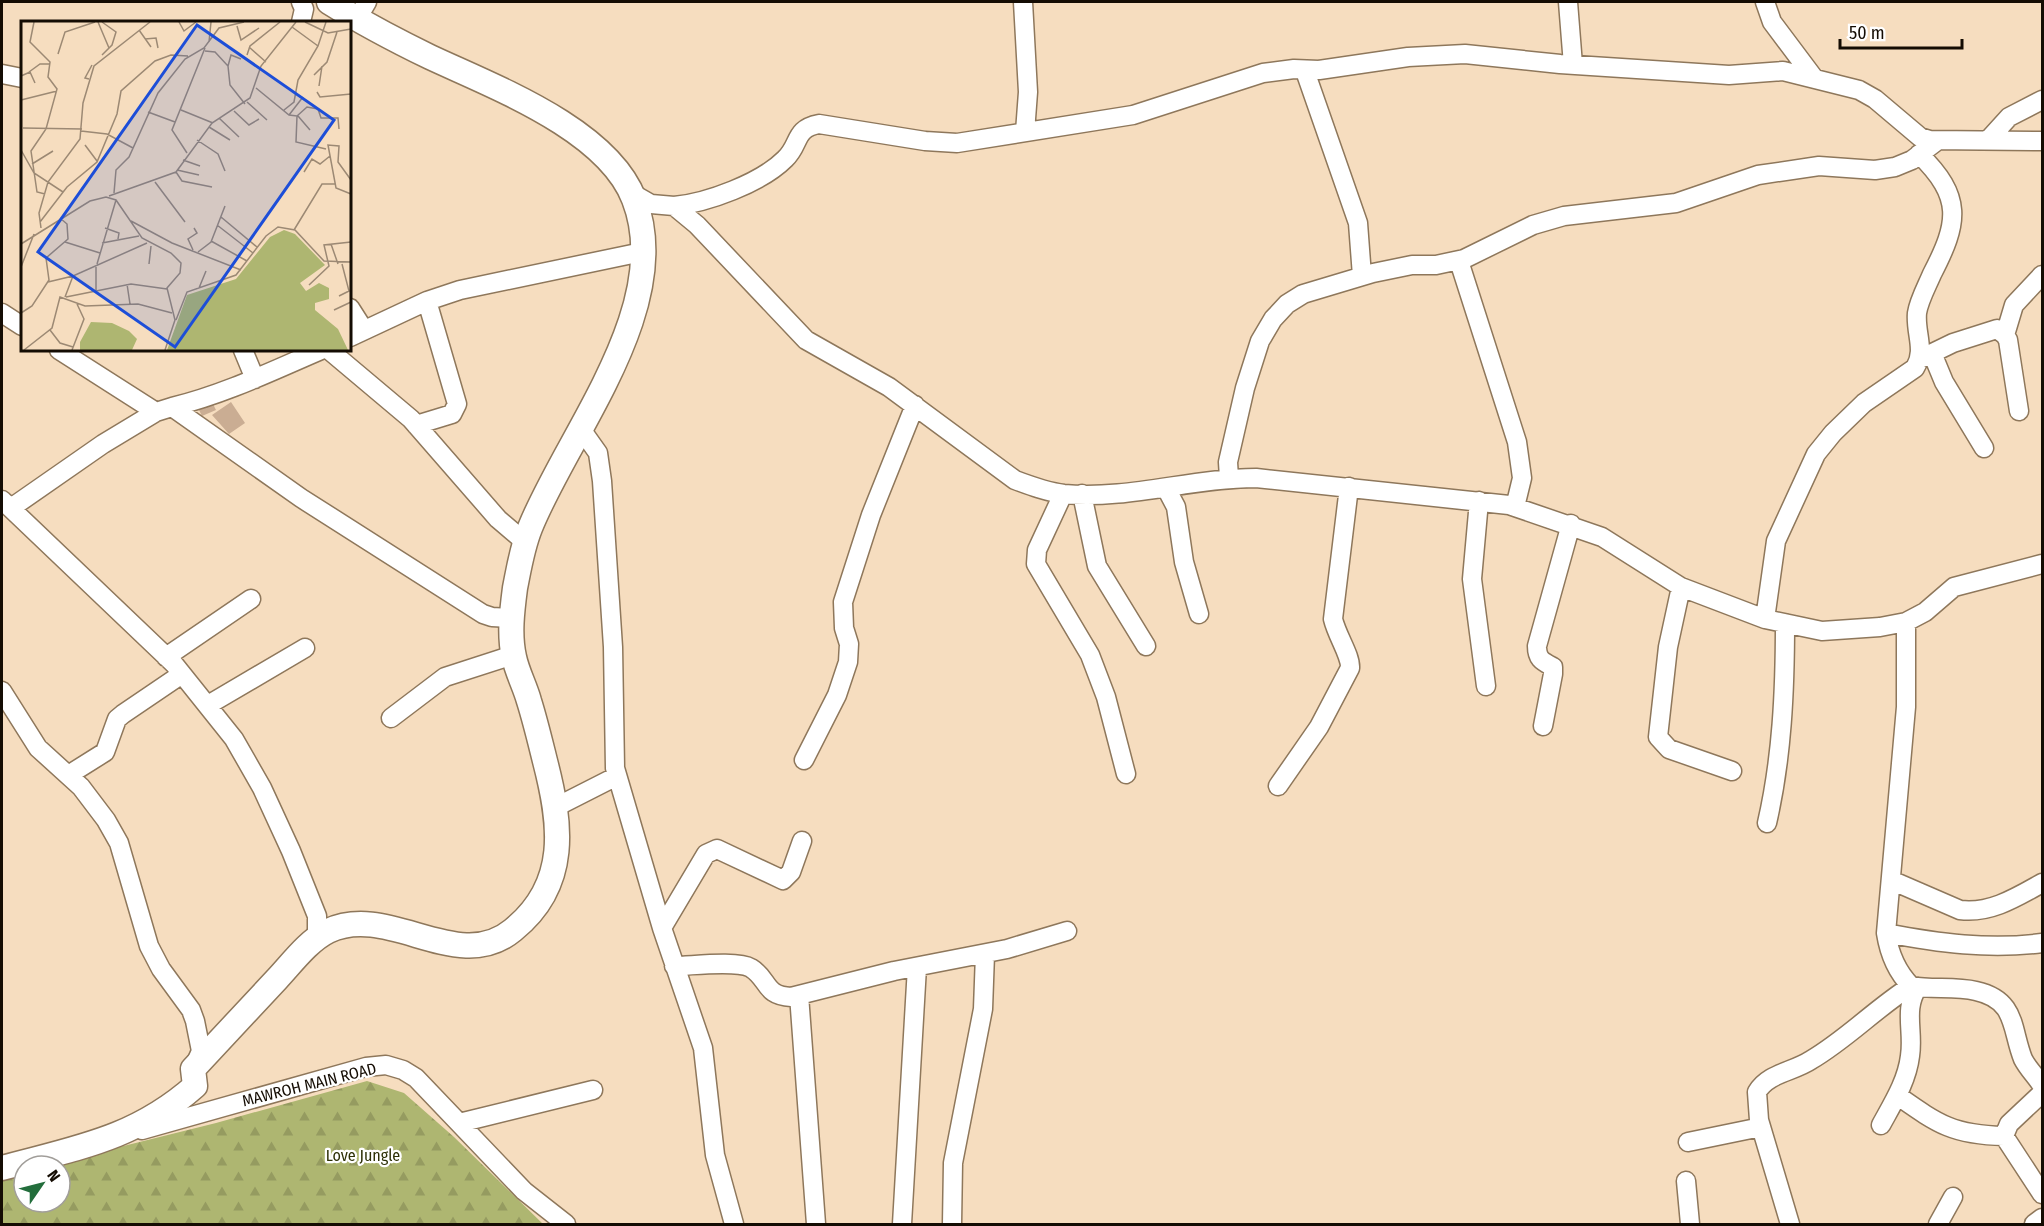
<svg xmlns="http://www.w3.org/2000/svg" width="2044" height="1226" viewBox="0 0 2044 1226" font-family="'Fira Sans Condensed',sans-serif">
<defs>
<pattern id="forest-firs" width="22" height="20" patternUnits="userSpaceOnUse" patternTransform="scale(1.5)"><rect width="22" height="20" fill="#aeb671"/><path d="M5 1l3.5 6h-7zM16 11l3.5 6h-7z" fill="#959b60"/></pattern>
</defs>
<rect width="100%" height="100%" fill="#f6ddbf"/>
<path fill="url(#forest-firs)" d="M367,1081l37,12 50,44 89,87h-541v-47l22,-6v31h36v-36h-17l173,-43z"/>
<path fill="#caad93" d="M231,402l14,21 -16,11 -17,-19z
M213,404l3,6 -14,6 -3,-6z"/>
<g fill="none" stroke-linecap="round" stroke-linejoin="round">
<g stroke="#8e775b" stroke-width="21">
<path id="street" d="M1023,2l5,90 -3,40
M1568,2l5,63
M1765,2l7,20 42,56
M357,19l10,-17
M301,22l3,-13 -3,-7
M1305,71l53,152 4,53
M2,74l20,4
M1989,139l20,-22 33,-17
M630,192l21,12 23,2 23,19 109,115 83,47 126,93c16,6 32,12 49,14 64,6 128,-16 192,-16l253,27 93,32 79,50 84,32 57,12 58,-4 26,-5 19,-10 29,-25 88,-23
M674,206c33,-3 87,-23 111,-47 16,-15 8,-30 34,-35l106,17 32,2 176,-28 130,-42 31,-4 25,1 89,-13 57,-3 95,10 169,11 54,-4 76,19 16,9 45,38 10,3 112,1
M1459,261l58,181 5,36 -7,29
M350,308l14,22
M2,313l20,13
M2005,335l9,-30 28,-30
M350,337l77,-36 33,-11 182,-38
M59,350l97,62 16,-5 129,91 182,116 9,3 19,1
M243,350l12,29
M329,350l82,69 87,100 27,23
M1932,353l12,29 40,66
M1920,359l33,-16 44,-14 8,6 3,5 11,71
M172,407c53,-13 100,-36 149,-57
M416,425l36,-11 5,-10 -30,-103
M581,429l17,24 4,28 11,166 2,121 47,160 41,120 12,107 19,69
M1229,478l-1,-16 17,-74 15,-47 13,-22 14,-15 16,-10 70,-21 39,-8h24l28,-6 69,-34 31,-9 112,-13 82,-28 61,-9 56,4 20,-3 17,-7 25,-19
M1166,488l10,19 8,55 15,52
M1063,494l-26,56 -1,14 54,91 16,42 20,77
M1082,494l15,72 49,80
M2,500l172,164 60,75 28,49 29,63 26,65v23
M1479,501l-7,78 14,107
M11,508l92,-64 53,-32
M1681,587l-13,60 -10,90 11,12 63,22
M1765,619l11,-78 40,-87 17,-21 31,-30 51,-35c11,-18 0,-35 2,-55 2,-13 10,-27 15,-39 27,-52 31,-77 -13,-120
M1906,622v85l-20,226c3,19 10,38 25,53 21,4 43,0 65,5 41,9 35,38 47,68 5,10 14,18 19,27
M166,657l85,-58
M2,691l36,57 43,39 25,33 13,23 30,103 12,23 30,41 4,11 6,30 -6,14
M208,705l97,-57
M391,718l54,-41 68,-22
M1543,726l10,-52v-7c-11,-6 -16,-8 -16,-21l34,-122
M804,760l33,-65 11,-33 1,-18 -5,-16 -1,-26 28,-87 44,-110
M70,774l35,-22 12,-33 6,-5 59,-40
M1278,786l41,-59 31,-59c1,-12 -13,-32 -17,-49l16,-132
M556,807l61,-31
M1767,823c15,-65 18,-132 18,-200
M1893,881l67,29c30,4 57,-13 82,-27
M662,928l44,-74 11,-5 66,31 8,-8 11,-31
M1886,933c52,10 103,17 156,10
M674,966c17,0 63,-6 77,2 18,11 13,28 40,29l103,-26 113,-22 60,-18
M799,995l17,229
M2042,1093l-33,31 -5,12 38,58
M1898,1096c40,28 55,39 106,40
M459,1123l134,-33
M1881,1125c12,-22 26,-44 29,-69 4,-25 -7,-47 8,-69
M142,1130l224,-63 20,-2 17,5 13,8 108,113 42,33
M1688,1142l73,-15
M1686,1181l4,43
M902,1224l15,-257
M952,1224l1,-61 30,-154 2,-55
M1790,1224l-31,-104 -2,-28c11,-19 36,-20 54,-32 36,-21 65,-52 100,-74
M1938,1224l15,-27
M2034,1224l8,-6"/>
</g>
<g stroke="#8e775b" stroke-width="27">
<path id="secondary" d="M2,1168c74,-20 133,-29 193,-82l-2,-17c28,-30 56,-60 84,-90 15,-16 31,-38 51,-48 61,-29 130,45 185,-1 57,-46 48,-107 32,-169 -5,-20 -10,-41 -16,-60 -4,-15 -12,-29 -15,-44 -5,-22 -2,-46 1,-69 4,-20 7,-40 15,-60 37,-93 146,-222 104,-329 -27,-70 -140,-112 -204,-142 -35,-17 -69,-35 -101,-55"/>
</g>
<use href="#street" stroke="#fff" stroke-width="18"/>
<use href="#secondary" stroke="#fff" stroke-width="24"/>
</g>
<g text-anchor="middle" stroke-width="4.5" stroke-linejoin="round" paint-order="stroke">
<g font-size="16" fill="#140c03" stroke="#fff">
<text transform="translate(309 1084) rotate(-14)" y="6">MAWROH MAIN ROAD</text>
</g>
<g font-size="16" fill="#2d3006" stroke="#fff">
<text x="363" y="1161">Love Jungle</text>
</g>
</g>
<g transform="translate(21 21)">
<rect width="330" height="330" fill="#f6ddbf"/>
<path d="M263,209l11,4 30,31 -25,18 6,8 13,-8 10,5v11l-14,4v7l23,19 10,21h-181l20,-55 49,-16 34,-42zM70,301l21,1 17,8 8,8 -5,11h-52v-8z" fill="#aeb671"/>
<path fill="none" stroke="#9c8974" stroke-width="1.5" d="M13,1l-4,20 20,20 -2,15 9,12 -11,40 -15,22 6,41 8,2M77,1l11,26M158,1l5,9 12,-9M284,1l23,11 23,-4M216,5l4,14 18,-12M271,6l26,19M118,9l12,17M124,18l11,-1 2,10M188,21l2,-20M228,26l17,15M184,30l10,1 13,14 2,19 15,19M37,33l7,-22 30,-10M81,34l10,-10 4,-13 -14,-10M226,34l3,-9 30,-24M207,45l3,-11 10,4M8,51l11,-8h10M293,54l13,-13 10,-30M0,55l9,-4 5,11M68,58l-4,-1 7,-13M298,65l3,-20M235,67l33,27 8,1 10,-9 11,2 3,9h17l1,11M296,71l3,5 31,-3M0,79l36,-9M226,81l20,18M160,89l32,13M263,89l10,-8 4,-22 20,-34 8,-24M213,90l15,14 10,-6M127,91l27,10M268,94l14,-18M276,95l-1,26 30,7M277,95l12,14M198,97l20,19M188,106l21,13M2,107l59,1M60,110l26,3 26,14M176,119l21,14 7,17M64,124l12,16M0,129l13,23 29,19M166,132l-15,-23 33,-82M162,139l17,6M11,143l21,-13M156,149l22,5M155,151l6,9 30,6M283,151l8,-13 8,5 10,-8M330,159l-13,-18 1,-16 -11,-1 8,43 15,6M134,161l30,40M93,172l2,-23 13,-13 29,-64 27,-34 19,-11 15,-20 25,-6M88,175l67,-24 36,-49 38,-25 11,-32 35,-44M200,196l36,30M110,200l41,22 69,27M19,201l27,-35 30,-25 20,-48 4,-23 34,-30 16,-6 17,1M196,204l36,28M20,207l-2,-15 9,-31 32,-43 3,-36 11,-37 56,-44M84,207l14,5 -1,6M273,209l28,-46h13M190,220l36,20M44,221l35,11M81,222l37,-7M0,223l69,-43 16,-4 10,3 26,38 29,15 10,10 -1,10 -13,15 8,32 -10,30M310,223l7,20M172,229l-5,-11 9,-6 -3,-5M177,231l13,-10 14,-36M76,243l19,-64M128,243l2,-18M0,246l13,-33M27,261l25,-6 74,-33M106,263l3,20M288,264l20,-19 -5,-21 27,-3M178,267l7,-17M75,269v-23M318,275l10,-5 -7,-27M44,276l8,-21M45,276l65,-13 36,5M313,289l17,-8M0,292l11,-7 17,-26 -3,-22 22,-19 -1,-15 -7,-6M155,299l11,-28 49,-17 30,-39 12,-9 17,3 29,31 27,1M29,309l10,13 13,4M3,329l28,-22 8,-31 25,9 53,-2 34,9M51,329l12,-31 -7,-15"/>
<path fill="#1d4ed8" fill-opacity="0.15" stroke="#1d4ed8" stroke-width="3" d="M176,4l137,95 -159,227 -137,-95z"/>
<rect width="330" height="330" fill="none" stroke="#140c03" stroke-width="3"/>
</g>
<rect width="2044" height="1226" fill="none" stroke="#140c03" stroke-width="6"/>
<g transform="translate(42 1184) rotate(55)"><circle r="28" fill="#ffffff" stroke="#a19e9a" stroke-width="1.5"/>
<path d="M0-4.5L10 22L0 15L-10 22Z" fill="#236e3c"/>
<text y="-9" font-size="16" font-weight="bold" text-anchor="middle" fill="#140c03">N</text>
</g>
<path d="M1840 39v9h122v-9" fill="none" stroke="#140c03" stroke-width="3"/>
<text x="1849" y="39" font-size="18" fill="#140c03" stroke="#ffffff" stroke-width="4.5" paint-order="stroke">50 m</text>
</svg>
